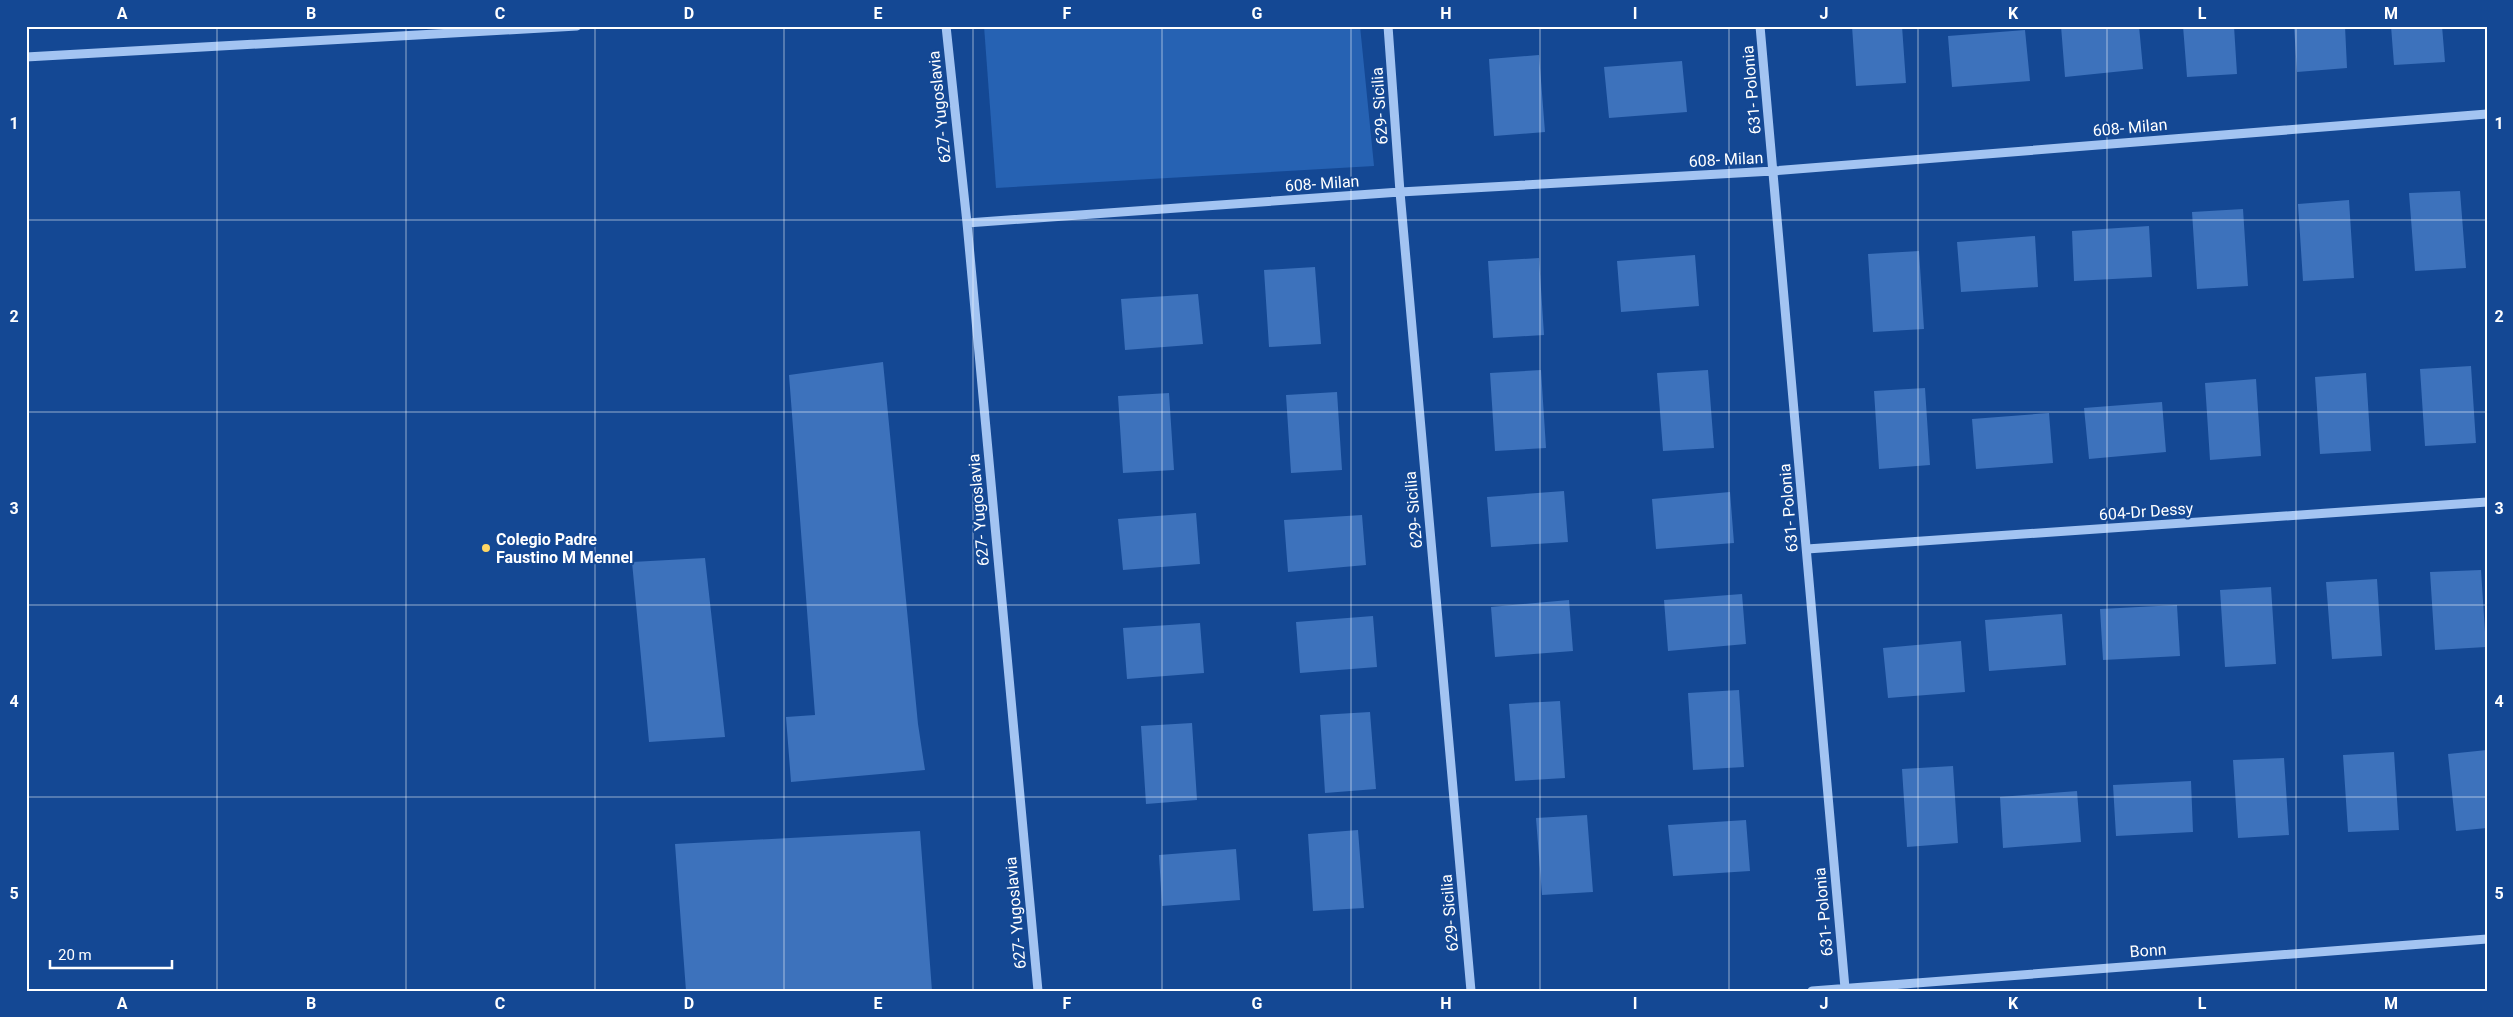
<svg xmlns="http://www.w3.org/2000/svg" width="2513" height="1017" viewBox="0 0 2513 1017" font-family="Roboto,sans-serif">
<rect width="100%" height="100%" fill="#144894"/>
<path fill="#2662b3" d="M984,26h376l14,140 -378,22z"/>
<path fill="#3d72bc" d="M1852,26h50l4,57 -50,3z
M2061,26h78l4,43 -78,8z
M2183,26h51l3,48 -50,3z
M2294,26h51l2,42 -50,4z
M2391,26h51l3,36 -51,3z
M2025,30l5,51 -78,6 -4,-51z
M1539,55l6,77 -51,4 -5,-77z
M1682,61l5,51 -78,6 -5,-51z
M2460,191l6,77 -51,3 -6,-78z
M2349,200l5,78 -51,3 -5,-77z
M2243,209l5,77 -51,3 -5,-77z
M2149,226l3,51 -78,4 -2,-50z
M2035,236l3,51 -77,5 -4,-50z
M1919,251l5,78 -51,3 -5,-78z
M1695,255l4,51 -78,6 -4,-51z
M1539,258l5,77 -51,3 -5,-77z
M1315,267l6,77 -52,3 -5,-77z
M1198,294l5,50 -78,6 -4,-51z
M883,362l35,362 7,46 -134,12 -5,-65 29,-2 -26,-340z
M2471,366l5,77 -51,3 -5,-77z
M1541,370l5,78 -51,3 -5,-78z
M1708,370l6,78 -51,3 -6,-78z
M2366,373l5,78 -51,3 -5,-77z
M2256,379l5,77 -51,4 -5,-77z
M1925,388l5,77 -51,4 -5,-78z
M1337,392l5,78 -51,3 -5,-78z
M1169,393l5,77 -51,3 -5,-77z
M2162,402l4,50 -77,7 -5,-51z
M2049,413l4,50 -77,6 -4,-50z
M1564,491l4,51 -77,5 -4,-50z
M1730,492l4,51 -78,6 -4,-50z
M1196,513l4,51 -77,6 -5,-51z
M1362,515l4,50 -78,7 -4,-52z
M705,558l20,179 -76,5 -17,-180z
M2481,570l5,77 -51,3 -5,-78z
M2377,579l5,77 -50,3 -6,-77z
M2271,587l5,77 -51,3 -5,-77z
M1742,594l4,50 -78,7 -4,-51z
M1569,600l4,51 -78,6 -4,-50z
M2177,605l3,51 -77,4 -3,-51z
M2062,614l4,51 -77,6 -4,-51z
M1373,616l4,51 -77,6 -4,-51z
M1200,623l4,50 -77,6 -4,-51z
M1961,641l4,51 -77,6 -5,-50z
M1739,690l5,77 -51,3 -5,-77z
M1560,701l5,77 -50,3 -6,-77z
M1370,712l6,77 -51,4 -5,-78z
M1192,723l5,77 -51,4 -5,-78z
M2487,750v78l-31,3 -8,-77z
M2394,752l5,78 -51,2 -5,-77z
M2284,758l5,77 -51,3 -5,-78z
M1953,766l5,77 -51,4 -5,-78z
M2191,781l2,51 -77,4 -3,-51z
M2077,791l4,51 -78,6 -3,-51z
M1587,815l6,77 -51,3 -6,-77z
M1746,820l4,51 -77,5 -5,-51z
M1358,830l6,78 -51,3 -5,-77z
M920,831l12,160h-246l-11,-147z
M1236,849l4,51 -78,6 -3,-51z"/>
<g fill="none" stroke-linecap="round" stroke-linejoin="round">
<path stroke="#a3c4f2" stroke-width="9" d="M946,26l21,197 71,768
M1388,26l12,166 71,799
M1760,26l85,962
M26,57l551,-31
M967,223l433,-31 373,-21 714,-57
M1807,549l680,-47
M1812,991l675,-52"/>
</g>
<path fill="none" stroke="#fff" stroke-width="1" stroke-opacity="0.55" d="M217,26v965M406,26v965M595,26v965M784,26v965M973,26v965M1162,26v965M1351,26v965M1540,26v965M1729,26v965M1918,26v965M2107,26v965M2296,26v965M26,220h2461M26,412h2461M26,605h2461M26,797h2461"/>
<circle fill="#ffd764" stroke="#144894" stroke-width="2" cx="486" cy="548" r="5"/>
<g text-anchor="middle" stroke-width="4" stroke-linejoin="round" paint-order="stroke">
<g font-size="16" fill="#fff" stroke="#144894">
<text transform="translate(1751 90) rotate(-95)" y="6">631- Polonia</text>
<text transform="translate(1379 106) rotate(-94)" y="6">629- Sicilia</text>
<text transform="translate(939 107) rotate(-96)" y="6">627- Yugoslavia</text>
<text transform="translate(2130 127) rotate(-5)" y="6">608- Milan</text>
<text transform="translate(1726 159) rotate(-3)" y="6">608- Milan</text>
<text transform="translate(1322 183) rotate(-4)" y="6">608- Milan</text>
<text transform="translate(1788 508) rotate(-95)" y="6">631- Polonia</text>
<text transform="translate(978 510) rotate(-95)" y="6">627- Yugoslavia</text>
<text transform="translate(1413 510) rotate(-95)" y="6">629- Sicilia</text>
<text transform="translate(2146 511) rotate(-4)" y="6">604-Dr Dessy</text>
<text transform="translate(1823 912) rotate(-95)" y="6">631- Polonia</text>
<text transform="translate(1015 913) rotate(-95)" y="6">627- Yugoslavia</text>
<text transform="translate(1449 913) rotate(-95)" y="6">629- Sicilia</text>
<text transform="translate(2148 950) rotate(-4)" y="6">Bonn</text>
</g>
<g font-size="16" font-weight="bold" fill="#fff" stroke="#144894" text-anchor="start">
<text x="496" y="545">Colegio Padre<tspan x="496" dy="18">Faustino M Mennel</tspan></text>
</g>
</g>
<rect width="2513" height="1017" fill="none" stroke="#144894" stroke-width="55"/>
<path d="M50 960v8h122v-8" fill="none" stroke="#ffffff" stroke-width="2.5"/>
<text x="58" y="960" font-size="15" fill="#ffffff" stroke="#144894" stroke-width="4" paint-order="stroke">20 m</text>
<rect x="28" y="28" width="2458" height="962" fill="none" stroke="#fff" stroke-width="2"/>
<g font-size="16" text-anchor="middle" font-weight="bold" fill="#fff">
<text x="122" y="19">A</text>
<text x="311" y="19">B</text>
<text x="500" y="19">C</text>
<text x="689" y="19">D</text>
<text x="878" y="19">E</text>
<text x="1067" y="19">F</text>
<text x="1257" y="19">G</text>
<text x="1446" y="19">H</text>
<text x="1635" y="19">I</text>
<text x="1824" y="19">J</text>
<text x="2013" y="19">K</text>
<text x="2202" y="19">L</text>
<text x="2391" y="19">M</text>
<text x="14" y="129">1</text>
<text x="2499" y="129">1</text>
<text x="14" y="322">2</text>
<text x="2499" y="322">2</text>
<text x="14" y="514">3</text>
<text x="2499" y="514">3</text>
<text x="14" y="707">4</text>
<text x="2499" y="707">4</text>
<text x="14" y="899">5</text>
<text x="2499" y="899">5</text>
<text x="122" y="1009">A</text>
<text x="311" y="1009">B</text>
<text x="500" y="1009">C</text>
<text x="689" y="1009">D</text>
<text x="878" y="1009">E</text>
<text x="1067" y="1009">F</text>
<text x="1257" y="1009">G</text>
<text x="1446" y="1009">H</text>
<text x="1635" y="1009">I</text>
<text x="1824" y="1009">J</text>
<text x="2013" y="1009">K</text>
<text x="2202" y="1009">L</text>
<text x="2391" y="1009">M</text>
</g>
</svg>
